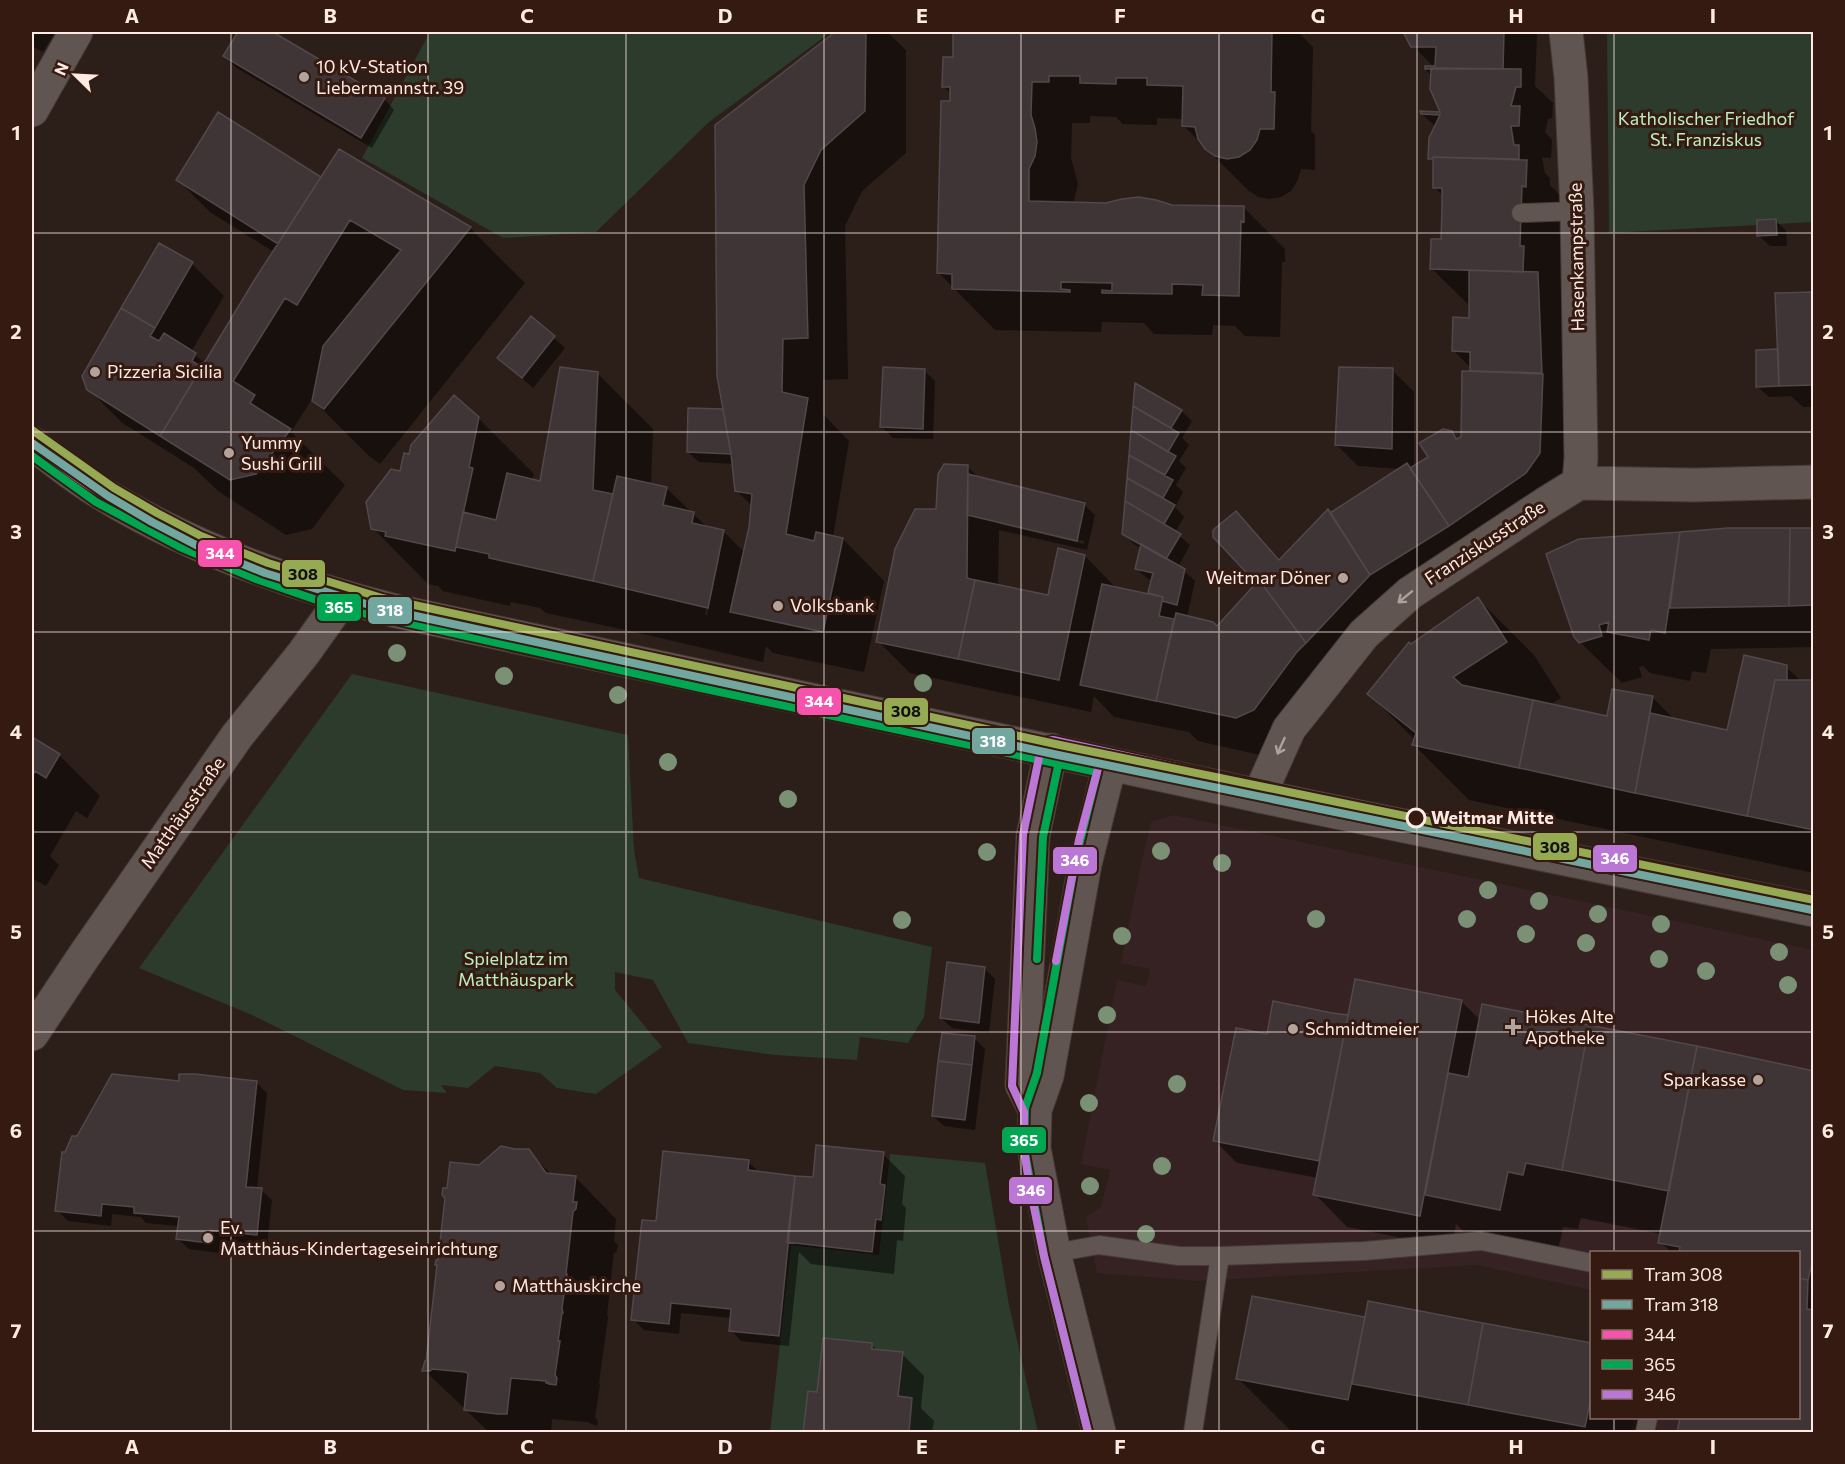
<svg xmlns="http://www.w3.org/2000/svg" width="1845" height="1464" viewBox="0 0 1845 1464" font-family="Commissioner,sans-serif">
<rect width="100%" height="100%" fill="#2c1e18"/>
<path fill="#362223" d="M1174,815l639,135v482h-182l3,-14h164v-166h-206l-1,38 -114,-25 -279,16 -101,-8 -11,-56 15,-10 9,-37 -29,-6 36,-184 29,6 4,-17 -29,-6 20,-99 10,-42z"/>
<path fill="#2c3b2c" d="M430,32h401l-122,90 -113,110 -93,6 -141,-80z
M1607,32h206v190l-204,11z
M352,674l276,61 6,115 5,28 293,69 -8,70 -16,26 -48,-6 -3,23 -83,-5 -86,-12 -35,-63 -38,-8v18l47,57 -66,47 -39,-6 -17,-15 -45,-7 -27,22 -27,-3 6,8 -44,-3 -151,-75 -113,-47z
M890,1154l95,9 24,142 29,127h-268l21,-187 88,10z"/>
<path fill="#0007" fill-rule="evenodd" d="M32,32h23l-12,20 -11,-6z
M240,32h30l114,67 10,11 -22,38 -137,-81 -10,-11z
M837,32h50l19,18v103l-44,38 -17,35 3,153 -25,1v34l26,27 -16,96 10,2 41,42 -20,91 -91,-19 -7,-7 -3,16 -133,-31 -84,-18 -6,-5 -29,-6 -1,4 -67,-15 -5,-5 -10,-2 -55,-56 37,-72 68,-38 56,56 -2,6 9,2 57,-108 55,55 -2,56 15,3 42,40 15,3 22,22 5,-26 2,-21 -16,-16 -2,-26 -35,-2 -11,-10 38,-38 -9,-289zM717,557l2,3 -12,55h-2z
M951,32h347l15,15 -2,84 4,4v35l-14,-1 -4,13 -6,9 -10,6 -12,2 -11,-2 -10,-7 -65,-65v-6l-26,-1v7l-34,-1 -7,-7 -26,-1v7h-18l-1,35 7,26 -5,20 171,4 41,41v13h-3l-2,75 -35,-1 -10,-10 -22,-1 -1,10 -58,-1 -10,-11 -42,-1 -1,10 -106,-2 -57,-58 13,-178 -8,-8 11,-28 1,-23z
M1405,32h132l-2,54 18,17 -1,15 -4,1 -3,13 7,8 -1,18 -9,-1 3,16 5,5v7l32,32 -11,268 -169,122 -63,68 8,10 -10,9 -42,57 -17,8 -80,-18 -9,-9 -75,-15 -20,-21 -3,16 -181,-39 -32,-32 59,-130 30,-45 12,12 105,27 11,10 -8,35 -88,-20 -1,56 51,11 36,-41 32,33 36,7 -4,-3 3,-13 -4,-1 -11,-10 4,-21 -6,-3 -11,-11 12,-149 45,26 11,10 -10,17 7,7 -10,16 7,7 -10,17 7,7 -8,15 9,10 -9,15 15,13 -12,22 6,4 11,10 -8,36 30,11 41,-45 -44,-46 22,-24 45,47 50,-46 70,-45 -43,-3 -22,-22 56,-74 22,22v75l16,-10 21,-25 7,8 4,-2 9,-70 -17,-17 17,-31v-13l-39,-38 10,-29 2,-43 -10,-10 1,-23 -5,-5 6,-32 -14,-13 20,-1 -10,-37 -8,-8 10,-1 -21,-21zM999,521l85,20v3l-85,-20z
M320,178l150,50 55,55 -145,181 -11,-8 -57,-57 -21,33 54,53 -33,44 -26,6 -68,-44 -24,-23 -73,-46 -32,-33 71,-144 32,19 32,32 -33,56 15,12 68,-112 -64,-40 -32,-32z
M1775,220l11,11 1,15h-17l-11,-10z
M1814,293v114h-11l-12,-11 -22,1 -11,-10 19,-36z
M531,318l34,30 -32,40 -34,-30z
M925,371l10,10 -2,58 -40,-1 -11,-11z
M1728,530h86v117l-103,2 -5,24 -14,-2 -2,10 -40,-8 -7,-7 -4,1 3,10 -20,6 -47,-46 4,-96z
M1478,599l56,56 27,43 -11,7 58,13 45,-20 22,22 53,12 58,-65 15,14h13v192l-345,-73 -55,-55 1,-5 -46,-46 42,-48z
M32,736l8,8 19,11 41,41 -13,22 -11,-7 -26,45 9,9 -13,21 -14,-8z
M984,968l11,11 -6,54 -37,-5 -11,-10z
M1461,1001l19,19 334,53v359h-135l3,-14h116v-166h-127l-11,-10 2,-8 -81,-16 -3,11 -15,-2 -8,38 -73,-15 -26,-26 -4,24 -105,-21 -32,-33 3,-16 -81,-15 -22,-22 53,-105 79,-20 2,2z
M974,1038l11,11 -10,81 -31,-4 -11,-10z
M180,1083h77l10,10 -10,96 4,1 11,10 -5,45 -47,-5v13l-31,-4 -11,-10 1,-13 -33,-3 -5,-6 -29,-3 -1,12 -43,-5 -11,-11 9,-56 12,-17z
M528,1151l24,24 23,2 41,42 -2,22 4,4 -2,8 -2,-1 -7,63 1,2 -9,66 1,1 -5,33 3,4 -1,5 -10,-4 -35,-3 -1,13h-62l-65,-62 24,-180 31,-23z
M883,1154l22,22 -3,28 4,4 -3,33 -6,-1 -3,34 -83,-10 -12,-12 -10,94 -48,-5 -10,-11 1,-12 -51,-5 -2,21 -35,-4 -11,-11 24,-96 91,-61 12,11 54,6z
M1366,1318l226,27v73h61l-3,14h-358l-54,-54z
M871,1344l7,7 24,3 22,22 -3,32 13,13 -2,11h-127l4,-39 10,1z"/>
<path fill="#3f3536" stroke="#52484b" stroke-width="1.5" d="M238,32h35l112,66 -24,40 -138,-82z
M835,32h31l-1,79 -44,39 -17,35 4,153 -25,1 -1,53 26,6 -22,136 28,7 2,-9 27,6 -20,94 -93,-20 19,-85 3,-33 -17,-3 -4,-37 -14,-78 -2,-251z
M953,32h319l-1,60h4l-1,37h-14l-3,11 -7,10 -11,7 -12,2 -12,-3 -10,-7 -7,-10 -3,-12 -13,-1 1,-40 -36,-1v-7h-31v6l-36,-1v-7h-31v6h-17l-1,33 4,13 2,14 -2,14 -6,13v32l77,2 16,-4 17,-2 17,3 16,5 72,1v16l-3,-1 -2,75 -37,-1 1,-10 -31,-1v10l-70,-1v-3l10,1v-8l-51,-1v7l9,1v2l-118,-3v-15l-15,-1 4,-172h9v-14h-8l1,-30h10z
M1403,32h101l-1,37h-78v-3h10l1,-19h-25z
M1431,68l90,1v18h-5l-5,19h9l-1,20h-8l3,19h5v14l-86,-2v2h-5l1,-21 11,-23 -19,-1 -1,-3 20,1 -10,-23z
M218,112l103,65 -43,67 -102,-64z
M339,149l132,78 -147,182 -12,-8 11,-55 78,-96 -51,-30 -53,85 -12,-7 -52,83 22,14 -5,8 41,26 -35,45 -26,6 -70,-44 95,-157z
M1433,157l94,3 -1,27 -4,-1 -1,27 -1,33h4l-1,26 -93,-3 1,-30h10l1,-30v-21h-9z
M1776,219l1,16 -20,1v-16z
M159,243l34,19 -38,66 -34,-20z
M1469,270l69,2 4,101 -72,-2v-19l-18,-1 1,-34 16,1z
M1814,292v93l-35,1 -4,-93z
M121,308l34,20 -5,8 9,5 5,-8 32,20 -4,8 10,6 -42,69 -73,-46 -5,-14z
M531,316l24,20 -33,42 -25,-20z
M1778,349l1,37 -23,1v-37z
M560,367l38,5 -5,118 20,4 -20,87 -104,-23v-4l-33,-7 7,-35 33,8 11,-47 33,8z
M883,367l42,2 -2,60 -43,-2z
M1339,367l54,1 -1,81 -57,-4z
M1462,371l81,3 -3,79 -14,20 -77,53 -39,-58 18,-11 -9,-14 24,-14 9,2 4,8 5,-2z
M1135,383l47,27 -11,18 -38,-22z
M454,395l25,22 -10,50 4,1 -18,83 -70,-15 1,-4 -15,-3 -5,-27 25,-33 9,2 4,-18 5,1 2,-9z
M1133,406l46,27 -11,19 -37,-22z
M688,408l35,1 8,45 -44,-2z
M1131,430l45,26 -11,19 -36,-20z
M1129,455l44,25 -10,18 -36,-20z
M1407,463l42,63 -79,49 -40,-62z
M944,464l24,1 -1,113 8,2 -17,79 -82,-17 19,-93 20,-40h21l2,-35z
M968,474l117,29 -8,38 -110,-26z
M617,476l50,11 -4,18 31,7 -2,11 32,7 -16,78 -115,-27z
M1127,478l48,27 -11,19 -39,-23z
M1125,501l56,33 -15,25 -44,-25z
M1328,509l42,66 -64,68 -47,-63 -3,3 -43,-46v-7l23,-19 43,49z
M1728,528h62l-1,78 -119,2 10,-76z
M1790,528h24v77l-25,1z
M1680,532l-15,101 -14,-3 -2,10 -42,-8 2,-10 -10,3 3,11 -23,7 -5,-6 -28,-83 33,-15z
M1141,544l44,25 -8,36 -15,-4 1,-4 -15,-4 5,-20 -18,-4z
M1058,548l27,7 -26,125 -101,-21 17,-79 73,15z
M1259,580l47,63 -10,10 -42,57 -18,8 -80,-17 20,-88 37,9 4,4z
M1102,584l61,13 -4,19 15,3 -18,82 -76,-16z
M1478,597l29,45 -54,35 9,8 71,15 -14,68 -107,-23 4,-12 -49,-39 42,-52 2,2z
M1744,655l43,10v15h-12l-28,136 -112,-23 15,-80 77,17z
M1775,680h39v150l-67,-14z
M1612,689l41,7 -18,97 -116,-25 14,-68 74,16z
M32,737l28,17 -14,24 -11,-7 -3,6z
M947,962l38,5 -6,56 -39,-5z
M1355,979l107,21 -42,216 -107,-21z
M1273,1001l59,12 16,2 -29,146 -106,-20 23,-113 31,6z
M1482,1004l107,21 -27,145 -36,-7 -3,12 -15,-3 -8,38 -75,-15 23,-122 20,4z
M1589,1025l108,21 -28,145 -107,-21z
M942,1033l33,3 -3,29 -34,-4z
M1697,1046l117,25v184l-6,25 -10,-2v-26h-119l1,-5 -22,-4z
M938,1061l34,4 -7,55 -33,-4z
M112,1074l67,7v-7h16l62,7 -11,106 16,1 -5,47 -47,-5 -1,13 -33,-4 3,-22 -45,-4v-6l-32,-3 -1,12 -46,-5 7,-59h3l7,-16h5z
M816,1145l68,7 -4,32 5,1 -4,35 -5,-1 -4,33 -85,-10 8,-66 18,1z
M501,1146l14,3h14l17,24 30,3 -3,26h4l-1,7 -3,3 -7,62h1l-5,34 1,5h-1l-4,28h2l-5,34 2,3 -1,7 -7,-1v-1h-3v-2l-35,-3 -4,36h-9l-34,-4 4,-36 -3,-2 -33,-3 -2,2h-8l3,-10h1l11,-96h-2l1,-5h2l7,-62 -3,-3 1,-7h4l3,-26 29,3z
M663,1151l86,9 -1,10 47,6 -16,160 -50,-5 2,-22 -60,-6 -2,21 -38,-4 11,-100 14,1z
M1798,1278l10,2 -1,29 7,1v122h-137l3,-14h118z
M1252,1296l113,21 -17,83 -112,-21z
M1368,1301l115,22 -15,82 -116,-21z
M1483,1323l109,20v51l-7,33 -117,-22z
M823,1338l49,5v6l31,3 -5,44 14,2 -3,34h-106l5,-41 9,1z"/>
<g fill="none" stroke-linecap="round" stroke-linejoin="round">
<g stroke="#463a35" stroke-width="20">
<path id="lane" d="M1521,213l56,-2
M1054,1253l45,-8 80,11h41l144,-5 117,-10 111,22
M1193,1432l27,-176
M1645,1432l3,-14"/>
</g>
<g stroke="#463a35" stroke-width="35">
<path id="street" d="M1566,32l5,46 6,133 4,247 -2,25
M32,110l44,-78
M1259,796l30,-67 75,-95 46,-41 135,-89 34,-21 115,2 120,-3
M32,1034l52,-78 153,-220 66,-82 40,-56
M1035,1110l-13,-25 11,-249 18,-86
M1099,1432l-45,-179 -20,-105 1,-38 12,-34 38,-212 25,-100"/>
</g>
<g stroke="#463a35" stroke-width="35">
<path id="secondary" d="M32,443c22,17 45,36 69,50 91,56 192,92 295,118l906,194 512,105"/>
</g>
<use href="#lane" stroke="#615551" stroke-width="18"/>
<use href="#street" stroke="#615551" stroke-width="33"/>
<use href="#secondary" stroke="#615551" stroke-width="33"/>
<g stroke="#341a10" stroke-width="12">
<path id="bus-1" d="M32,443c19,15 38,31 59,44 93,60 199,96 305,124l906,194 512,105"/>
</g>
<g stroke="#341a10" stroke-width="12">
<path id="bus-2" d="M32,456l64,46 84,45 76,32 84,29 361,80 396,84 -22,90 -38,211 -12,35 -1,40 20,108 44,176
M1037,959l6,-122 18,-85"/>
</g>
<g stroke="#341a10" stroke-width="12">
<path id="bus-3" d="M1056,961l23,-121 21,-79
M1088,1432l-44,-176 -15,-73 -5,-34v-37l-12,-26 11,-251 18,-87 3,-6 9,-2 251,55 510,104"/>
</g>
<use href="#bus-1" stroke="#f653ac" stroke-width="8"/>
<use href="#bus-2" stroke="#00a651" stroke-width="8"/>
<use href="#bus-3" stroke="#ba77d6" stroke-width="8"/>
<g stroke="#341a10" stroke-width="12">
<path id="tram-1" d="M32,430l82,58 43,25 44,23 67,27 114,35 678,147 754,155"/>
</g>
<g stroke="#341a10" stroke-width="12">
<path id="tram-2" d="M32,443l76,53 44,26 44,23 69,28 114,35 679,147 754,155"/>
</g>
<use href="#tram-1" stroke="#95aa53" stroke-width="8"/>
<use href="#tram-2" stroke="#72a7a0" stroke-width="8"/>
</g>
<g fill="#7a9175">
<circle cx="397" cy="653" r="9"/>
<circle cx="504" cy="676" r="9"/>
<circle cx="923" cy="683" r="9"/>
<circle cx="618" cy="695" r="9"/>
<circle cx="668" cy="762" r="9"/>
<circle cx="788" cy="799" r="9"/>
<circle cx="1161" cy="851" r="9"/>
<circle cx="987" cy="852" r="9"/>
<circle cx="1222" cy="863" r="9"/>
<circle cx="1488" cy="890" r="9"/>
<circle cx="1539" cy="901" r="9"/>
<circle cx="1598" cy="914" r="9"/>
<circle cx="1316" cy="919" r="9"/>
<circle cx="1467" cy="919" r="9"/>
<circle cx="902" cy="920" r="9"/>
<circle cx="1661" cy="924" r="9"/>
<circle cx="1526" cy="934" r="9"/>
<circle cx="1122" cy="936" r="9"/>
<circle cx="1586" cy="943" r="9"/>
<circle cx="1779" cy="952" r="9"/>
<circle cx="1659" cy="959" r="9"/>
<circle cx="1706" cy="971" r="9"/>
<circle cx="1788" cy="985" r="9"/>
<circle cx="1107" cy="1015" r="9"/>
<circle cx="1177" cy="1084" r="9"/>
<circle cx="1089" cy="1103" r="9"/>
<circle cx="1162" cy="1166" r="9"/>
<circle cx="1090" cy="1186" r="9"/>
<circle cx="1146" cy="1234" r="9"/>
</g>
<defs><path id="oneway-shaft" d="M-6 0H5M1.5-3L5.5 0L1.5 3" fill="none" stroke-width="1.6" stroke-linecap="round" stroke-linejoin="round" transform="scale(1.5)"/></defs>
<g stroke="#afa09a">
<use href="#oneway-shaft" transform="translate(1405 597) rotate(141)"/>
<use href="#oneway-shaft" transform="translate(1281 746) rotate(114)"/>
</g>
<path fill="none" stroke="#fdeae3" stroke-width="1.5" stroke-opacity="0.55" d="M231,32v1400M428,32v1400M626,32v1400M824,32v1400M1021,32v1400M1219,32v1400M1417,32v1400M1614,32v1220M32,233h1782M32,432h1782M32,632h1782M32,832h1782M32,1032h1782M32,1231h1782M1614,1418v14"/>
<g fill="#b4a39c" stroke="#341a10" stroke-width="2">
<circle cx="304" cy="77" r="6"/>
<circle cx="95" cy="372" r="6"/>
<circle cx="229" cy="453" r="6"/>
<circle cx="1343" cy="578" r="6"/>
<circle cx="778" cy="606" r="6"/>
<path d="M1510 1018h6v6h6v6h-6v6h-6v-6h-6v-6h6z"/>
<circle cx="1293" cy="1029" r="6"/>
<circle cx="1758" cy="1080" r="6"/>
<circle cx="208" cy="1238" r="6"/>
<circle cx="500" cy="1286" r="6"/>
</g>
<circle fill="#341a10" stroke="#fdeae3" stroke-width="3" cx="1416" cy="818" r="9"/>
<g text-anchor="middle" stroke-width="6" stroke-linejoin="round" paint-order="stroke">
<g font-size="18" fill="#fdeae3" stroke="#341a10" text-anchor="start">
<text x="316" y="73">10 kV-Station<tspan x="316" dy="21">Liebermannstr. 39</tspan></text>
<text x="107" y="378">Pizzeria Sicilia</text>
<text x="241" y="449">Yummy<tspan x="241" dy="21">Sushi Grill</tspan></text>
<text x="1331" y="584" text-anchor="end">Weitmar Döner</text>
<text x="790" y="612">Volksbank</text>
<text x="1525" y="1023">Hökes Alte<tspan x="1525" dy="21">Apotheke</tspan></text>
<text x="1305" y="1035">Schmidtmeier</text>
<text x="1746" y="1086" text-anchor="end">Sparkasse</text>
<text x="220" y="1234">Ev.<tspan x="220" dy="21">Matthäus-Kindertageseinrichtung</tspan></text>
<text x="512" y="1292">Matthäuskirche</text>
</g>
<g font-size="18" fill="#baefc1" stroke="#341a10">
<text x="1706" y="125">Katholischer Friedhof<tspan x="1706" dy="21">St. Franziskus</tspan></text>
<text x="516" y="965">Spielplatz im<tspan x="516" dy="21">Matthäuspark</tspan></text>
</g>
<g font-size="18" fill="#fdeae3" stroke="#341a10">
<text transform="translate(1577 257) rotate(-91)" y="6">Hasenkampstraße</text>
<text transform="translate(1485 543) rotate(-33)" y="6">Franziskusstraße</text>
<text transform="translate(183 813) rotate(-55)" y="6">Matthäusstraße</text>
</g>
<g font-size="18" font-weight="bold" fill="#fdeae3" stroke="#341a10" text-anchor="start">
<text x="1431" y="824">Weitmar Mitte</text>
</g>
</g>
<g stroke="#341a10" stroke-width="2">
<rect x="197" y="539" width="46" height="29" rx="6" fill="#f653ac"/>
<rect x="281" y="559" width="45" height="29" rx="6" fill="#95aa53"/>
<rect x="316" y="593" width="46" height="29" rx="6" fill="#00a651"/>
<rect x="367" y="596" width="46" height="29" rx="6" fill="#72a7a0"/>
<rect x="796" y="687" width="46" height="29" rx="6" fill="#f653ac"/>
<rect x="883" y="697" width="46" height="29" rx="6" fill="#95aa53"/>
<rect x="971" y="727" width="45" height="28" rx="6" fill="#72a7a0"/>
<rect x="1532" y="832" width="46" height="29" rx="6" fill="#95aa53"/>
<rect x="1592" y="844" width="46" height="29" rx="6" fill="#ba77d6"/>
<rect x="1052" y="846" width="46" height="29" rx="6" fill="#ba77d6"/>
<rect x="1001" y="1126" width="46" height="28" rx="6" fill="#00a651"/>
<rect x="1008" y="1176" width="45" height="29" rx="6" fill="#ba77d6"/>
</g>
<g font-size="16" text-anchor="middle" font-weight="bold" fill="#fff">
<text x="220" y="559">344</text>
<text x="339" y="613">365</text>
<text x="390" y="616">318</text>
<text x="819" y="707">344</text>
<text x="993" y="747">318</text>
<text x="1615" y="864">346</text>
<text x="1075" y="866">346</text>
<text x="1024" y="1146">365</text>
<text x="1031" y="1196">346</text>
</g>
<g font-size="16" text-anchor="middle" font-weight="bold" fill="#111">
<text x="303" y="580">308</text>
<text x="906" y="717">308</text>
<text x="1555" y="853">308</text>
</g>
<rect width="1845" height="1464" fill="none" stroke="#341a10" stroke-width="66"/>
<rect x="1590" y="1251" width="210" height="168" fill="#341a10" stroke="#846d64" stroke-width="1.5"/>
<rect x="1602" y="1270" width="30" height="9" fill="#95aa53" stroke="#846d64" stroke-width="1.5"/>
<text x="1644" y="1281" font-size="18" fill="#fdeae3">Tram 308</text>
<rect x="1602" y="1300" width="30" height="9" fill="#72a7a0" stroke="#846d64" stroke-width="1.5"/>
<text x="1644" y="1311" font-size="18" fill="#fdeae3">Tram 318</text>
<rect x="1602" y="1330" width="30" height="9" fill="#f653ac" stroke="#846d64" stroke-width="1.5"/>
<text x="1644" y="1341" font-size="18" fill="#fdeae3">344</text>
<rect x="1602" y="1360" width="30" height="9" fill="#00a651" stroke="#846d64" stroke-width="1.5"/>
<text x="1644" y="1371" font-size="18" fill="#fdeae3">365</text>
<rect x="1602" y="1390" width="30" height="9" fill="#ba77d6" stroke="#846d64" stroke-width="1.5"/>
<text x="1644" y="1401" font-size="18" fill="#fdeae3">346</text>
<g transform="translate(75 75) rotate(294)" stroke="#341a10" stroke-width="4.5" paint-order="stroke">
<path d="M0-4.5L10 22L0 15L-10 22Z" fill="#fdeae3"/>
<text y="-9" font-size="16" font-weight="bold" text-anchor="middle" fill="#fdeae3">N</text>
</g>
<rect x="33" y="33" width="1779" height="1398" fill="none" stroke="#fdeae3" stroke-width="2"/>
<g font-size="20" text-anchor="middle" font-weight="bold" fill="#fdeae3">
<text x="132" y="23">A</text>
<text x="330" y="23">B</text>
<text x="527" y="23">C</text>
<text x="725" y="23">D</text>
<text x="922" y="23">E</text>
<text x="1120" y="23">F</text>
<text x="1318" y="23">G</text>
<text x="1516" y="23">H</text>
<text x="1713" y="23">I</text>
<text x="16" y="140">1</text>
<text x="1828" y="140">1</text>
<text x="16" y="339">2</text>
<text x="1828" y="339">2</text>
<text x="16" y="539">3</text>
<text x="1828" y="539">3</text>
<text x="16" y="739">4</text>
<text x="1828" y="739">4</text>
<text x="16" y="939">5</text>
<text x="1828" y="939">5</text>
<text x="16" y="1138">6</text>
<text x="1828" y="1138">6</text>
<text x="16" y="1338">7</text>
<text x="1828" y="1338">7</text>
<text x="132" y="1454">A</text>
<text x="330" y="1454">B</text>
<text x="527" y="1454">C</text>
<text x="725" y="1454">D</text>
<text x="922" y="1454">E</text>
<text x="1120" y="1454">F</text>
<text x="1318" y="1454">G</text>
<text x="1516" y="1454">H</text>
<text x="1713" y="1454">I</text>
</g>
</svg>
